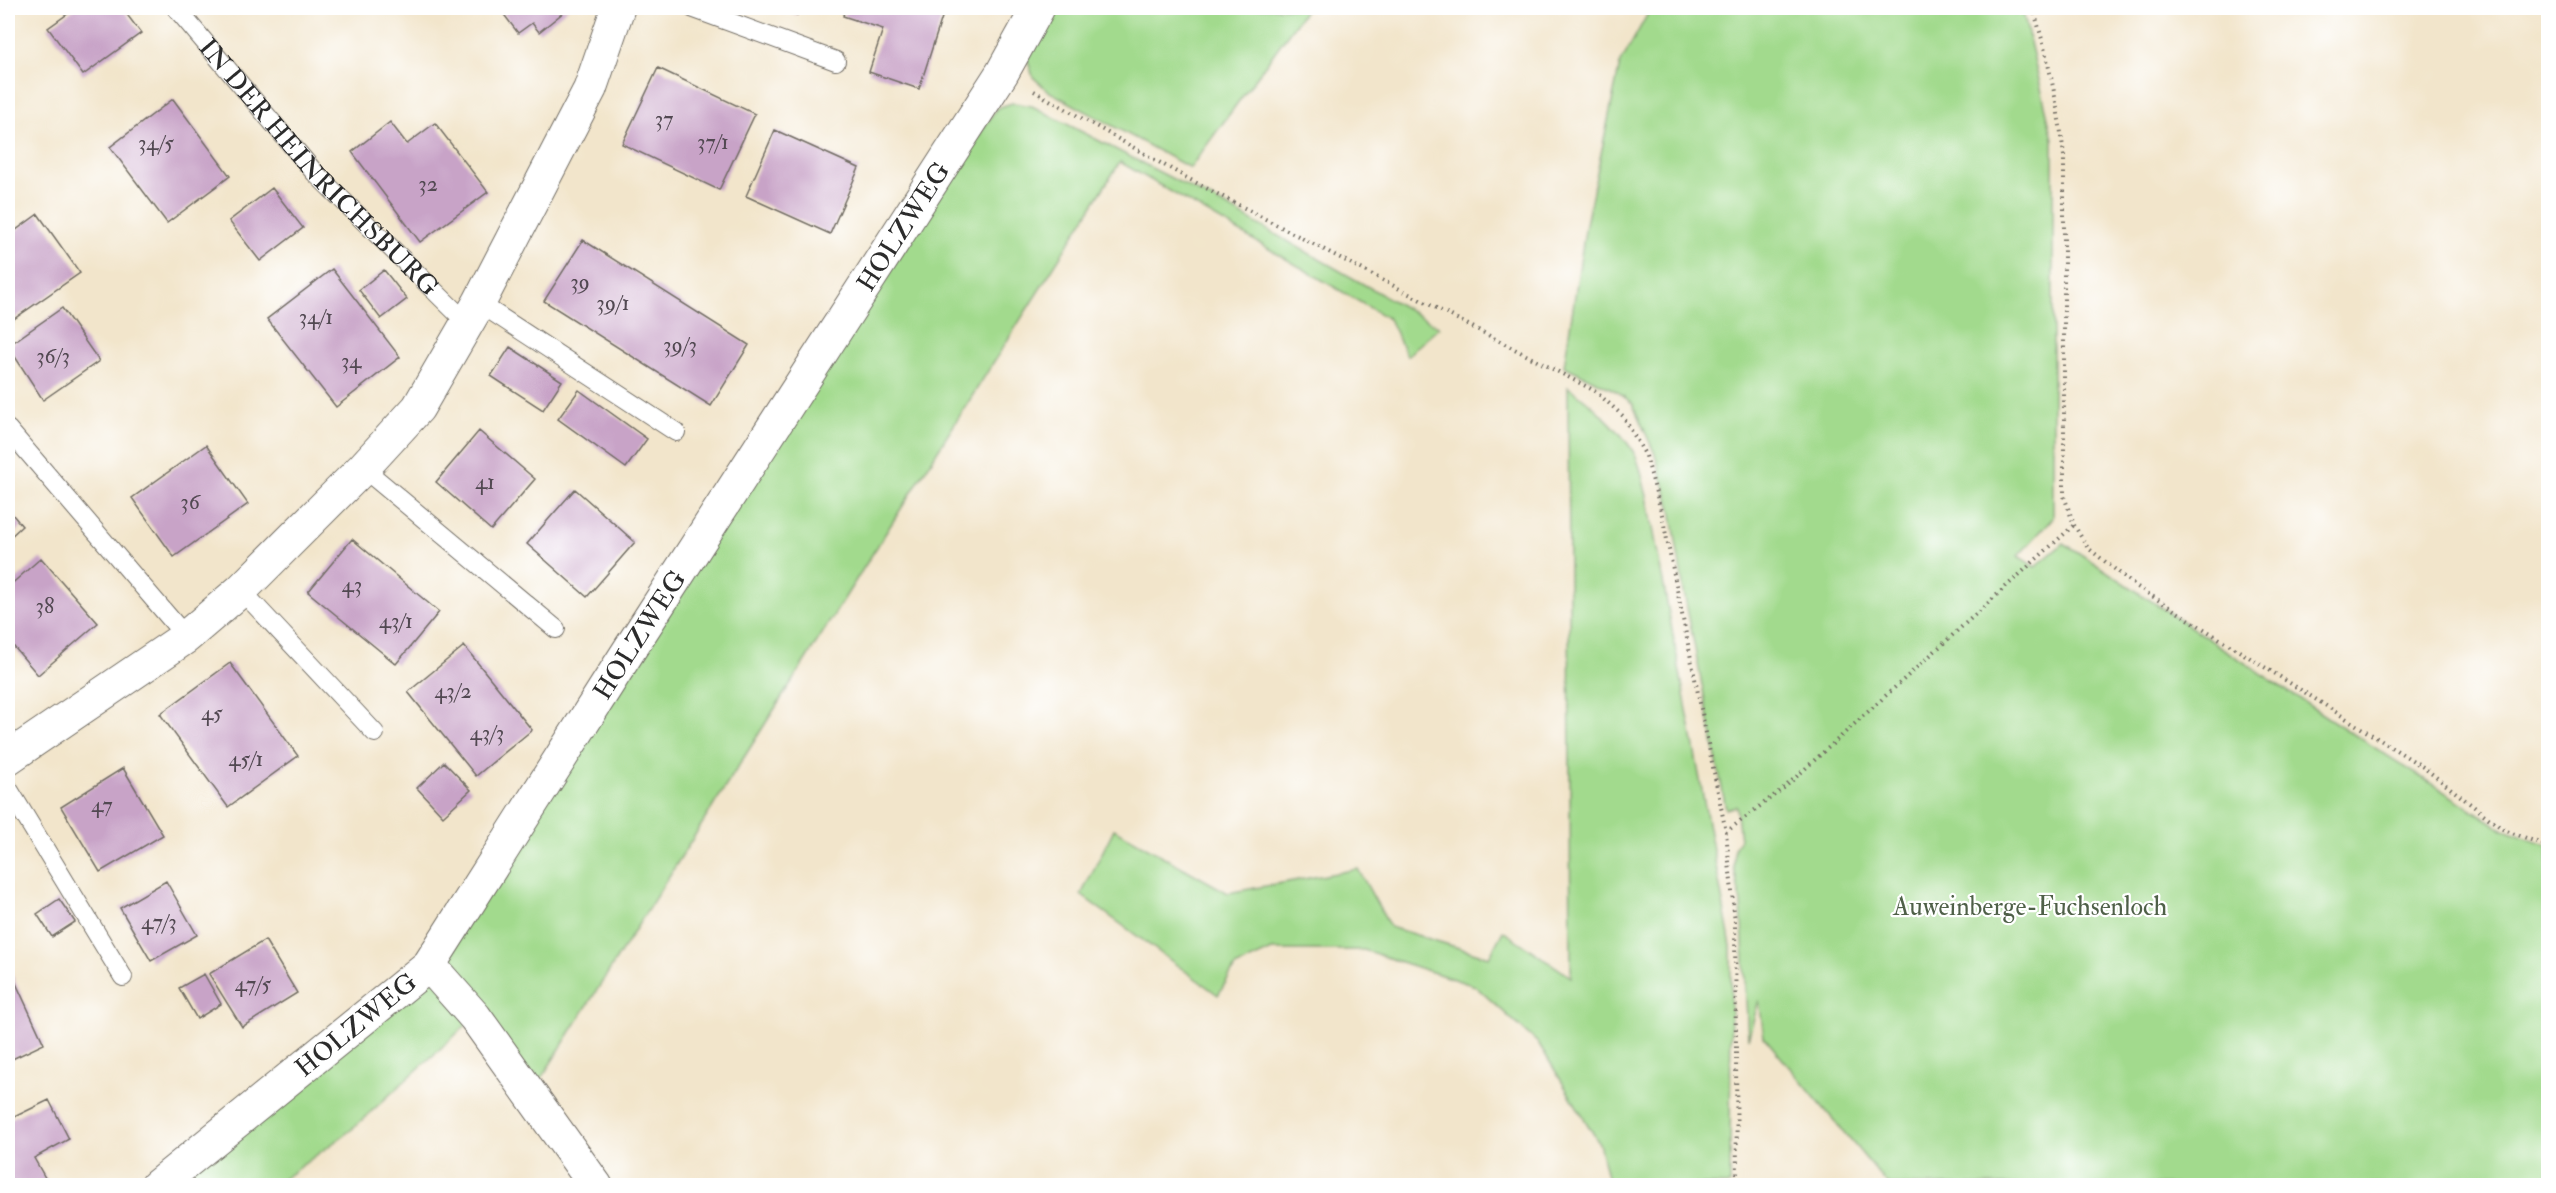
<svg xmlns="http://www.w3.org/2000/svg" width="2556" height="1193" viewBox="0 0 2556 1193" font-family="'IM FELL Double Pica',serif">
<rect width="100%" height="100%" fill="#fff"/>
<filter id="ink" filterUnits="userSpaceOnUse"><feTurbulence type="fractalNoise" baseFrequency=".0167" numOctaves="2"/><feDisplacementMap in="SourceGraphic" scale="12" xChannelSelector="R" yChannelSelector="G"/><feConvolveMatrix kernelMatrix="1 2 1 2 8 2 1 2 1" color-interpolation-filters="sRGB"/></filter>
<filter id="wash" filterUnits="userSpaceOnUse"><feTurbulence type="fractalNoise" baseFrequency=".008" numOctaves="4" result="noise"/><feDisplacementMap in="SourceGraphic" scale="24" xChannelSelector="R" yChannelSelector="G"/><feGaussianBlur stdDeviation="1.35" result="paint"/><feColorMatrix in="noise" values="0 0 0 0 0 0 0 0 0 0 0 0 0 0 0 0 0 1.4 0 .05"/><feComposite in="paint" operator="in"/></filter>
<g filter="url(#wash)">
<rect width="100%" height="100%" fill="#f2e5cb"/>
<path fill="#a2da8d" stroke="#66825c" stroke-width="1.5" d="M1047,8h260l-117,160 -142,-77 -15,-14 -6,-19z
M1651,8h371l31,131v379l-35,38 17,11 29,-24 258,171 182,116 44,16v339h-660l-124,-148 -5,-37 -11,39 -7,-136 -7,-36v-18l6,-10 -4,-33 -10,3 -42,-217 -13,-83 -16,-55 -23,-51 -16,-12 -52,-25 22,-142 34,-160z
M1012,103l20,3 197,102 210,119 -32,29 -18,-37 -269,-157 -588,931 -57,-76 -124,113 -76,55 -118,1 272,-221 568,-857z
M1568,387c21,14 55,45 67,68 6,11 8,28 12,41l84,450 -1,239h-121l-10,-42 -60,-99 -64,-58 -111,-36h-92l-37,17 -17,28 -137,-100 33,-66 114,64 130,-24 32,58 99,30 14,-26 68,46z"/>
<g id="blocks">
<path fill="#c8a3c7" d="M76,8h46l19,25 -58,42 -35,-47z
M499,8h70l-30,24 -7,-9 -14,10z
M778,8h21l-2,7z
M845,8h100l-26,81 -50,-17 14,-43 -40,-13z
M658,68l97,46 -36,76 -97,-46z
M173,99l57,77 -63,47 -57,-76z
M390,122l17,22 28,-21 53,69 -68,50 -68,-90z
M775,130l84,38 -29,66 -84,-38z
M272,188l31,40 -43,33 -31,-40z
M38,214l42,59 -72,50v-87z
M583,240l166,105 -38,61 -167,-105z
M332,269l68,88 -64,50 -69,-88z
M384,270l23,29 -26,20 -22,-29z
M62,308l37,53 -56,39 -35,-54z
M510,347l52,34 -19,29 -52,-34z
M579,390l68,49 -21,29 -68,-49z
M479,431l56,48 -44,51 -55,-48z
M206,445l42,59 -74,53 -42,-59z
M575,489l60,53 -48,55 -60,-53z
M8,509l14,17 -14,13z
M352,539l87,73 -43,52 -88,-72z
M41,558l57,65 -60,52 -30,-35v-53z
M464,646l68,84 -56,46 -68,-84z
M230,663l68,93 -70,51 -68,-93z
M444,762l27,28 -28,26 -26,-28z
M123,768l40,67 -63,37 -39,-65z
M166,881l31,54 -46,26 -31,-53z
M59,899l16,23 -23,15 -15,-23z
M265,940l32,53 -55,34 -33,-53z
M8,966l36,78 -36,17z
M204,974l17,30 -24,15 -18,-31z
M49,1100l20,39 -35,19 15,27h-41v-65z"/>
</g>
</g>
<g filter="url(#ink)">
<use href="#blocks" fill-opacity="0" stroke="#716c63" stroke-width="1.5"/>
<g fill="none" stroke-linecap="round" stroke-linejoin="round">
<g stroke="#716c63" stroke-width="20">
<g id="lane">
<path id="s1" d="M176,8l139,165 152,150"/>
<path d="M692,8l144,53"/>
<path d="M479,303l197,129"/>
<path d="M8,429l178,208"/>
<path d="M363,468l193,161"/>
<path d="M241,590l134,143"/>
<path d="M8,788l115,189"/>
</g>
</g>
<g stroke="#716c63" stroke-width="35">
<g id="street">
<path d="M8,758l178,-121 55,-47 122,-122 55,-60 61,-105 111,-214 28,-81"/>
<path d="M429,965l46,52 121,169"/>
<path id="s2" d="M157,1186l272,-221 197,-310 376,-582 36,-65"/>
</g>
</g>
<path stroke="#716c63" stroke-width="4" stroke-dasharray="1.5 4.5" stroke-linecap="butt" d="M2033,8c15,49 25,97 31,148v340l10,29 14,23 48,38 287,181 81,63 44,16
M1034,91l153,87 408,213 28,25 23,40 16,59 64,317
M1737,1186l-2,-264 -9,-90 59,-45 289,-262"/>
<use href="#lane" stroke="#fff" stroke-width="18"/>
<use href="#street" stroke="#fff" stroke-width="33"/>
</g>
</g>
<g text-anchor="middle" stroke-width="4.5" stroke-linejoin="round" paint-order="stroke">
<g font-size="22" fill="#524952">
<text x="664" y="126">37</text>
<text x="713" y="149">37/1</text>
<text x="156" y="150">34/5</text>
<text x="428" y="191">32</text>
<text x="580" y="289">39</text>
<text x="613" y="310">39/1</text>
<text x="316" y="324">34/1</text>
<text x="680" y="352">39/3</text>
<text x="53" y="363">36/3</text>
<text x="351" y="368">34</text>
<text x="485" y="489">41</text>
<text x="190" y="509">36</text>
<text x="352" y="592">43</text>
<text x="45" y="613">38</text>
<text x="396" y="628">43/1</text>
<text x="453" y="698">43/2</text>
<text x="212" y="720">45</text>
<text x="487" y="740">43/3</text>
<text x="246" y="766">45/1</text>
<text x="102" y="812">47</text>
<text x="159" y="929">47/3</text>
<text x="253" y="991">47/5</text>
</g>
<g font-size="26" fill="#2b2b2b" stroke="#fff">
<text dy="9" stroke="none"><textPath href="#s1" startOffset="214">IN DER HEINRICHSBURG</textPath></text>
<text dy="9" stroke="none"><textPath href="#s2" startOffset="1228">HOLZWEG</textPath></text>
<text dy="9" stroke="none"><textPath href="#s2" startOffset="742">HOLZWEG</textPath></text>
<text dy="9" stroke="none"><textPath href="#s2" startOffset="256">HOLZWEG</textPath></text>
</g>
<g font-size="26" fill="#4f6048" stroke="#fff">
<text x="2030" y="915">Auweinberge-Fuchsenloch</text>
</g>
</g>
<rect width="2556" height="1193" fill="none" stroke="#fff" stroke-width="30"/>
</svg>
